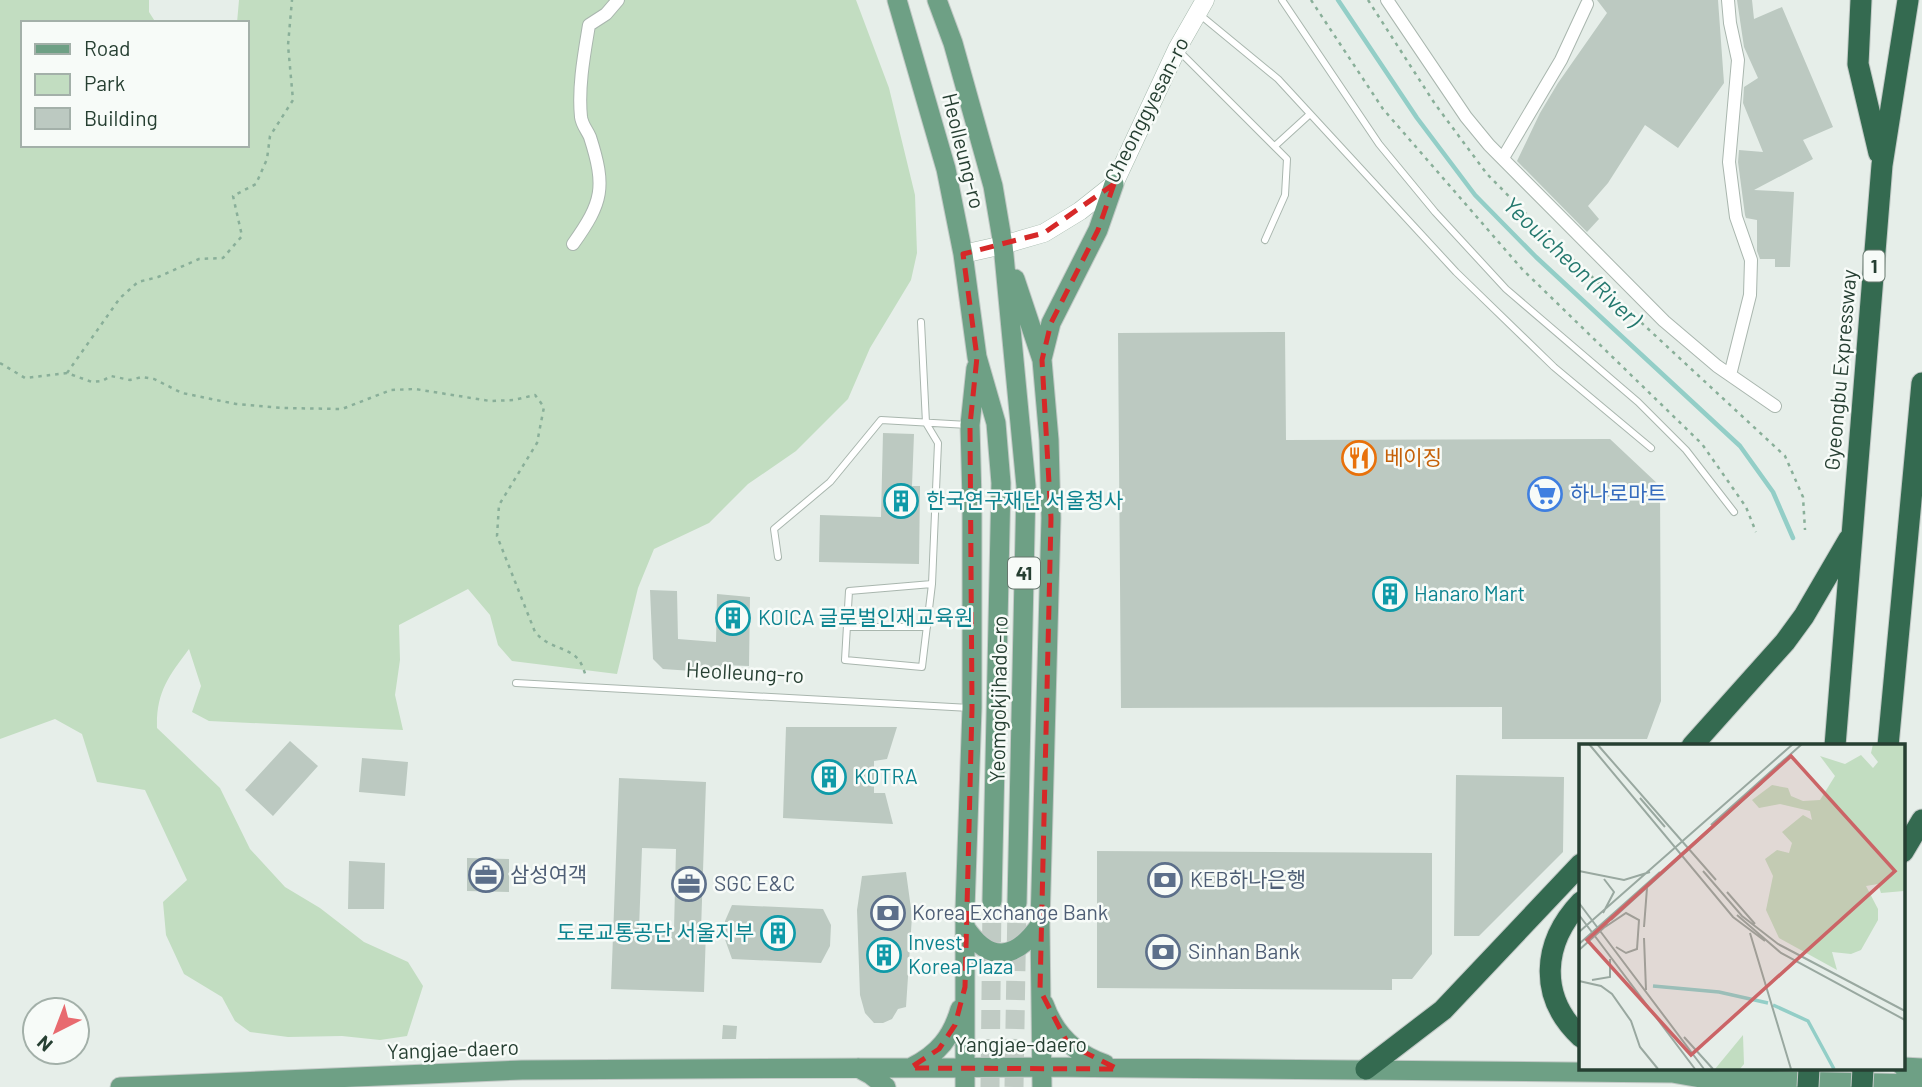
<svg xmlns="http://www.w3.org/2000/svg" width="1922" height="1087" viewBox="0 0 1922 1087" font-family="Barlow,'Noto Sans KR',sans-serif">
<rect width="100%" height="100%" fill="#e6eee9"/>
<path fill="#c2ddc1" d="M0,0h149v12l7,11h-133v122h224v-122h-10l2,-23h617l33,88 26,107 2,58 -6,27 -41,68 -22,51 -52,52 -48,33 -39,39 -55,26 -16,39 -21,86 -105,-13 -14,-16 -8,-30 -22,-26 -69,36 1,35 -5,35 8,35 -194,-9 -17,-9 9,-26 -12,-37c-21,28 -33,44 -32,79l63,60 30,61 35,38 35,21 44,34 44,20 15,24 -16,50 -27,4 -38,-4 -54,1 -38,-5 -15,-11 -13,-24 -38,-23 -18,-39 -3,-33 24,-22 -42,-90 -48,-8 -15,-48 -27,-15 -55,20z"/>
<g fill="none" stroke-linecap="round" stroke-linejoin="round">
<path stroke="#93cec7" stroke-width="4.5" d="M1338,0l79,118 58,77 61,62 204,189 33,46 20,46"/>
</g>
<path fill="#bcc9c1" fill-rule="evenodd" d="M1597,0h121l6,83 -46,65 -33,-23 -37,58 -20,23 11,13 -12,13 -70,-71 23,-48 18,-30 49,-70z
M1737,0h15l2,19 28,-12 51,120 -30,13 10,19 -59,31 40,2 -4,75h-15v-8h-15l-3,-8v-31l-11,-2 -1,-3 -7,-53 1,-12 24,2 -20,-49 1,-16 14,-9 -14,-31z
M1285,332l1,108 324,-1 50,47 1,215 -14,38h-145v-32l-381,1 -3,-375z
M883,433l31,1 -2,52h8l-1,78 -100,-2 1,-47 61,2z
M650,590l27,1 1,48 38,3 1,-48 33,3 -1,69 -28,-1v8l-58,-4 -10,-10z
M786,727h111l-10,32 -13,2v32h11l8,31 -110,-6z
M290,741l28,25 -45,50 -28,-26z
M362,758l46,4 -3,34 -46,-4z
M1456,775l108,2 -1,75 -84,84h-25z
M619,778l87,4 -5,148h5l-2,62 -93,-3zM642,848l34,1 -2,80h-35z
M1097,851l335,2v101l-20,25h-20v11l-295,-2z
M467,858l42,1v33l-42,-1z
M349,861l36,2 -1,46h-36z
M906,872l6,44 -6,91 -8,2 -6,10 -9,4h-9l-9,-10 -5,-18 -3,-85 5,-34z
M732,905l91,4 8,16 -1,21 -9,17 -89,-4 -10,-28h3v-10z
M723,1025l14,1 -1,13h-14z"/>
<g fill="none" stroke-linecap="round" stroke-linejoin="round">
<path stroke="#c0cbc4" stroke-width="19" stroke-dasharray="19 10" stroke-linecap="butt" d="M990,1087l2,-186
M1014,1087l3,-184"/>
<g stroke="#a9b6ae" stroke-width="8">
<path id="lane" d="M1282,0l97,144 56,68 71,77 132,113 48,48 48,62
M1199,14l79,65 178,193 98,95 97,81
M1178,50l109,109 -2,36 -20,45
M1276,145l34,-31
M921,322l5,101 12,20 -6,141 -10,83 -77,-7 4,-69 83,-7
M778,557l-4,-28 56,-47 51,-62 87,5
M847,627h80
M516,683l454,25"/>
</g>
<g stroke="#a9b6ae" stroke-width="14">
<path id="street" d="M1387,0l79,117 23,28 175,176 53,45 58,40
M1728,0l2,23 8,37 -9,102 7,55 15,43 -1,35 -20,80
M1503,158l58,-98 26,-56
M573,244c30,-42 33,-57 17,-107 -3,-7 -8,-12 -9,-20 -3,-30 3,-62 8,-92l17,-11 12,-14"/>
</g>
<g stroke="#a6b9ad" stroke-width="19">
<path id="secondary" d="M963,254l40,-9 41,-12 36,-22 34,-27 63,-135 28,-49"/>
</g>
<g stroke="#c2c9c6" stroke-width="21">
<path id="primary" d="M897,0l49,169 17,85 14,103 19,66 5,60 -9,418
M937,0l16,43 40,143 10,59 23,241 -9,417
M1015,279l27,81 7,80 2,78 -11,407 2,162
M1042,359l9,-36 47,-93 16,-46
M965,927c25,37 50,33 75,-2
M1044,1004c11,31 31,50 61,60
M912,1067c26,-13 40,-30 48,-58
M1903,1067l19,1
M858,1068l13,7 15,12
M120,1087l402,-17 520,-3 630,6 35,6 215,5
M965,1087v-178l7,-201v-207l-2,-76 6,-57"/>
</g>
<g stroke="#c2c9c6" stroke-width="23">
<path id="highway" d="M1861,0l-3,64 21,89
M1692,746l93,-104 19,-26 45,-77
M1835,746l47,-581 26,-165
M1888,746l34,-363
M1903,852l19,-32
M1581,902c-39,41 -43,95 0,135
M1366,1069l77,-59 138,-146"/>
</g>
<path stroke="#89af99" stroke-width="2.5" stroke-dasharray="3.5 5" stroke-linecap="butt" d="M1311,0l72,109 139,160 180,175 44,63 10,25
M1368,0l67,104 52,70 61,62 237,220 18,41 2,33
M0,363l25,15 42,-5 25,9 10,-1 9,-5 19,4 12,-3 12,2 28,14 54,11 46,4 60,1 49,-19 24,-1 75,12 24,-1 21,-5 9,12 -7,36 -38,62 -2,31 38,96c14,17 32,14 44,28 3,4 5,11 7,16
M67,373l53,-75 18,-16 20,-5 41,-18 24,-1 19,-22 -9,-40 23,-12 11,-25 3,-23 23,-36 -5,-55 4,-45"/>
<use href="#lane" stroke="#fff" stroke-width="6"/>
<use href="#street" stroke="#fff" stroke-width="12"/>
<use href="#secondary" stroke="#fff" stroke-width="18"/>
<use href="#primary" stroke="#6ea085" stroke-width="19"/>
<use href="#highway" stroke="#346a50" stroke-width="21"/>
<g stroke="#c2c9c6" stroke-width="23" stroke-linecap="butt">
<path id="highway-bridge" d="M1808,1087l1,-19
M1862,1087l1,-19"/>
</g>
<use href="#highway-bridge" stroke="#346a50" stroke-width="21"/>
</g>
<path fill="none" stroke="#d62828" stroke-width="5" stroke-dasharray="14 9" stroke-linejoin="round" d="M1114,184l-16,46 -47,93 -9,37 9,158 -11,472 28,54 50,25 -208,-1 29,-19 16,-24 10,-38 7,-279 -2,-283 7,-68 -14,-103 81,-21z"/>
<defs>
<g id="restaurant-ring" transform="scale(1.75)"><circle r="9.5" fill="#f7fbf8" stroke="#e8710a" stroke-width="1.5"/><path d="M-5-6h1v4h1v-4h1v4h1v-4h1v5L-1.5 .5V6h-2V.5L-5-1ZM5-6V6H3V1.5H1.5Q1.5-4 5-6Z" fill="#e8710a"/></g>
<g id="supermarket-ring" transform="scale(1.75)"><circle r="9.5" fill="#f7fbf8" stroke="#3f7fe0" stroke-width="1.5"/><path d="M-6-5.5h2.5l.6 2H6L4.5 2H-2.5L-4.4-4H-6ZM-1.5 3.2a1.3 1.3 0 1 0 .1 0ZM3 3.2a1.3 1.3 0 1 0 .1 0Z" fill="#3f7fe0"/></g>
<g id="building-ring" transform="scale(1.75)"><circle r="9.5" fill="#f7fbf8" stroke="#0f9aa8" stroke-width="1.5"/><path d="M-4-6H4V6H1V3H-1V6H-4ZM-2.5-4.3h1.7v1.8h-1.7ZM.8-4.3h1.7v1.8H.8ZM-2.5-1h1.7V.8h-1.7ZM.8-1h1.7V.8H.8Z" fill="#0f9aa8"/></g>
<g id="office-ring" transform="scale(1.75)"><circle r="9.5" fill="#f7fbf8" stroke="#5c6f8a" stroke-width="1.5"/><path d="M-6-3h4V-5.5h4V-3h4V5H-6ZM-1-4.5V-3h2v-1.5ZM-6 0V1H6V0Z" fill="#5c6f8a"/></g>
<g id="bank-ring" transform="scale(1.75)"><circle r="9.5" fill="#f7fbf8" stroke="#5c6f8a" stroke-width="1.5"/><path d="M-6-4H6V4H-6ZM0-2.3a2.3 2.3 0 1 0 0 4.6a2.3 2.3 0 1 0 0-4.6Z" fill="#5c6f8a"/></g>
</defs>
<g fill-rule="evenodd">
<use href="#restaurant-ring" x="1359" y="458"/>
<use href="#supermarket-ring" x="1545" y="494"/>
<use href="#building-ring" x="901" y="501"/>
<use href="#building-ring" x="1390" y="594"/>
<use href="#building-ring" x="733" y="618"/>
<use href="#building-ring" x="829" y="777"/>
<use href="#office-ring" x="486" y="875"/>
<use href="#bank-ring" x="1165" y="880"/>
<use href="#office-ring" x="689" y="884"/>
<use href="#bank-ring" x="888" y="913"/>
<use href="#building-ring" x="778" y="933"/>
<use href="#bank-ring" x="1163" y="952"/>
<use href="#building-ring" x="884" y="955"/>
</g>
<g text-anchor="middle" stroke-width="5" stroke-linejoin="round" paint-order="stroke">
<g fill="#f7fbf8" stroke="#65776d" stroke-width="2">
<rect x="1863.5" y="250.5" width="21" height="31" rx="5"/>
<rect x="1008" y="557.5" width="32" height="31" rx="5"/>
</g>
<g font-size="19" font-weight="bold" fill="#263f32">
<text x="1874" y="273">1</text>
<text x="1024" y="580">41</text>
</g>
<g font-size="21" fill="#263f32" stroke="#f7fbf8">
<text transform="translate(1147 110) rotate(-63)" y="7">Cheonggyesan-ro</text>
<text transform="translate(963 151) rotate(76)" y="7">Heolleung-ro</text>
<text transform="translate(1841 370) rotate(-85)" y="7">Gyeongbu Expressway</text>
<text transform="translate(745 673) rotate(3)" y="7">Heolleung-ro</text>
<text transform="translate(999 699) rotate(-89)" y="7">Yeomgokjihado-ro</text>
<text x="1021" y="1052">Yangjae-daero</text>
<text transform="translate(453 1050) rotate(-2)" y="7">Yangjae-daero</text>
</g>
<g font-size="21" fill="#c56008" stroke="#f7fbf8" text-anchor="start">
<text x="1384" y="465">베이징</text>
</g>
<g font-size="21" fill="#366cbe" stroke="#f7fbf8" text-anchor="start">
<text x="1570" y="501">하나로마트</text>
</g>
<g font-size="21" fill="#0d838f" stroke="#f7fbf8" text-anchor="start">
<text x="926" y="508">한국연구재단 서울청사</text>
<text x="1414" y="601">Hanaro Mart</text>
<text x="758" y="625">KOICA 글로벌인재교육원</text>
<text x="854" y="784">KOTRA</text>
<text x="754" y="940" text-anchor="end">도로교통공단 서울지부</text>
<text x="908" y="950">Invest<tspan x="908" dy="24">Korea Plaza</tspan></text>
</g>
<g font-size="21" fill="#4e5e75" stroke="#f7fbf8" text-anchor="start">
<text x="510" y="882">삼성여객</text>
<text x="1190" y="887">KEB하나은행</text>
<text x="714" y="891">SGC E&amp;C</text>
<text x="912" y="920">Korea Exchange Bank</text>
<text x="1188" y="959">Sinhan Bank</text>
</g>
<g font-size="23" font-style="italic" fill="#24786e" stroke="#f7fbf8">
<text transform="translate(1572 262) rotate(43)" y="8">Yeouicheon (River)</text>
</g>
</g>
<g transform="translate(1579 744)">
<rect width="326" height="326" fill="#e6eee9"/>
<path d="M294,0h31v147l-23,2 -3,-9 -12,2 12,23v11l-17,30 -10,4 -19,-2 5,18 -58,-32 -13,-28 7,-34 -8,-17 12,-9 12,3 3,-10 -10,-11 21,-17 9,5 -2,-9 -30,-7 -21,4 -7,-8 20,-15 16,3 3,8 12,5 17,-1 15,-24 -15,-20 25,8 16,-9 12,13 5,-6 -7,-9zM164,291l1,29 -4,5h-25z" fill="#c2ddc1"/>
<path fill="none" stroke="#93cec7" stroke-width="3.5" d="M74,242l66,6 49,11M194,261l35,16 26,48"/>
<path fill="none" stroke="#99a8a0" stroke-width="2" d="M10,0l144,173 32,24M18,0l119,136M204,17l19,-17M61,54l25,29M132,81l74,-66M0,127l45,9 26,-8M124,127l39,45 36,28 127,67M148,148l28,32M0,159l125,166M24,169l11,-21 -10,-13M0,171l116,154M158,171l44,38 124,67M32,176l151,-137M26,183l21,-14 13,7 -2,29 -11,4 -10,-6M65,183l3,-39M0,188l214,-188M171,189l41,136M65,194l2,52M0,200l81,-72M0,206l29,-26M13,236l18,-3v-18M0,237l22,5 11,8 19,27 9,26 18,22M105,293l29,32"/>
<path fill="#cb6466" fill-opacity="0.15" stroke="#cb6466" stroke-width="3.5" d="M212,12l104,115 -204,184 -104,-115z"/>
<rect width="326" height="326" fill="none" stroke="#263f32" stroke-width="3.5"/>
</g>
<rect x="21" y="21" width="228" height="126" fill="#f7fbf8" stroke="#a3b0a9" stroke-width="2"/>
<rect x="35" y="44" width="35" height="10" fill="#6ea085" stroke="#a3b0a9" stroke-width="2"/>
<text x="84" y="56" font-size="21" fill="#263f32">Road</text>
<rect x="35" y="74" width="35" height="21" fill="#c2ddc1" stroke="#a3b0a9" stroke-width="2"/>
<text x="84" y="91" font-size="21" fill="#263f32">Park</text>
<rect x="35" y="108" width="35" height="21" fill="#bcc9c1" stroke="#a3b0a9" stroke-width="2"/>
<text x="84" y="126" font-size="21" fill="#263f32">Building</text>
<g transform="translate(56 1031) rotate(222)"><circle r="33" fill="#f7fbf8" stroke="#a3b0a9" stroke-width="2"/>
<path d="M0-5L12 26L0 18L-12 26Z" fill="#e86a6f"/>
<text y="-10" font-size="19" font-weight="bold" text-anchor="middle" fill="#263f32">N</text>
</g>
</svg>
